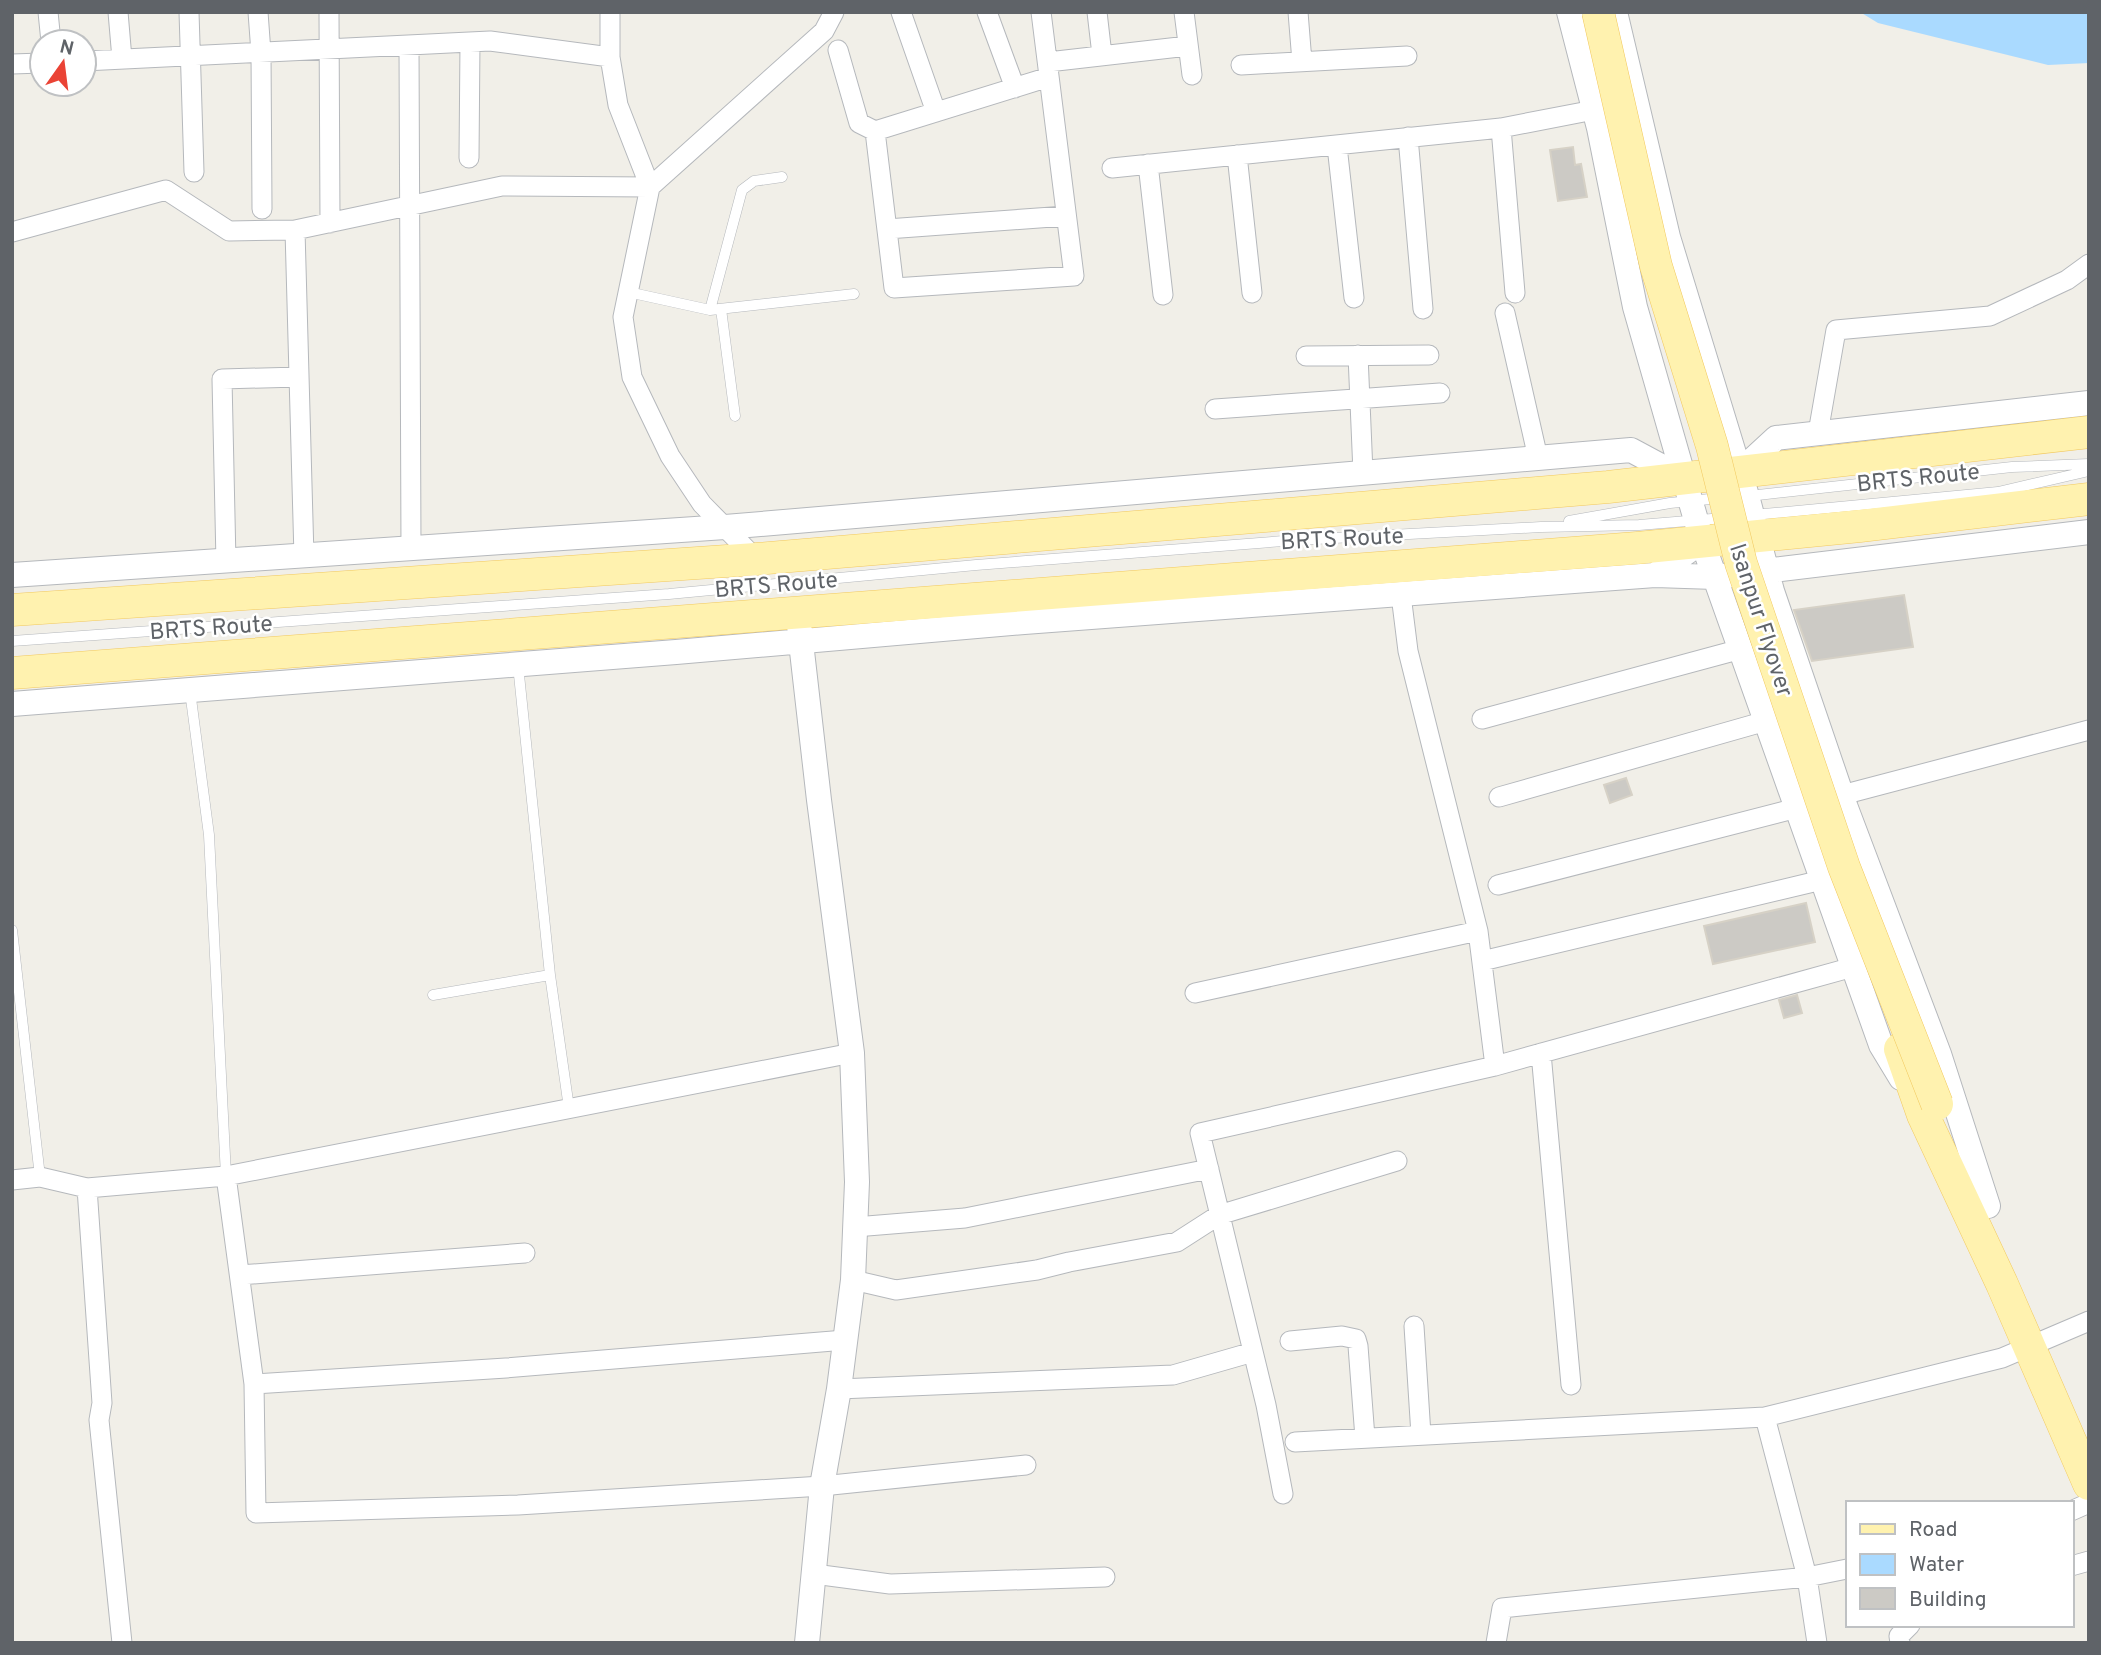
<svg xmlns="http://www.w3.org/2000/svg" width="2101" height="1655" viewBox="0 0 2101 1655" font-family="Overpass,sans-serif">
<rect width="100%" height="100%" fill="#f1efe8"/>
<path fill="#aadaff" d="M1860,12h229v51l-41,2 -170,-42z"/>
<path fill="#cccac5" stroke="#d6d1c6" stroke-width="2" d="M1573,147l2,18 6,-1 6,33 -29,4 -8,-51z
M1904,595l9,52 -101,14 -18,-51z
M1626,778l6,17 -22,8 -6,-18z
M1806,903l9,39 -102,22 -9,-38z
M1797,995l5,18 -18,5 -5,-18z"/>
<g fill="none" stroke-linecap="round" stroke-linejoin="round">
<g stroke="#b5b8bc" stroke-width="11">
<path id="service" d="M628,292l82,18 144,-16
M721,309l14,107
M710,310l32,-120 12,-9 28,-4
M1749,496l263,-29 77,-3
M1753,515l245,-23 91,-21
M1569,521l101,-18 50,-5
M12,641l657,-47 307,-29 321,-25 244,-13 98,-2 85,-7
M190,691l19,144 17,341
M12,930l28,247
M550,975l19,133
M433,995l117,-20 -32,-310"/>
</g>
<g stroke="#b5b8bc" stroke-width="21">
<path id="minor" d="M48,12l3,30
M118,12l4,47
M189,12l5,160
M258,12l3,41 1,156
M329,12l1,211
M610,12v45l8,48 32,82 -27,130 9,60 38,79 32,48 54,55
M901,12l35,100
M987,12l28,76
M1097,12l5,43
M1184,12l8,63
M1298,12l4,50
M409,45l2,504
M838,50l21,73 16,8 174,-54
M84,61l406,-20 120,16
M1048,62l140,-16
M12,64l30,-1
M1241,65l166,-9
M1501,128l14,165
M875,131l19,157 180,-12 -33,-264
M1408,137l15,172
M1337,146l17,152
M1237,155l15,138
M469,158l1,-116
M1148,164l15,131
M1112,168l389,-40 93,-18
M887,229l179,-13
M295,230l9,327
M12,232l154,-42 63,41 66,-1 207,-44 148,1 174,-156 10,-19
M1505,313l33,145
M1358,355l5,118
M1306,356l123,-1
M1215,409l225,-16
M1818,433l18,-103 154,-14 77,-36 22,-16
M226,562l-4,-183 77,-2
M1401,595l7,56 70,280 17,135 358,-99
M1482,719l259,-70
M1842,795l247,-65
M1499,797l267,-76
M1498,885l299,-77
M1482,961l340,-81
M1195,993l283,-62
M1541,1053l30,332
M226,1176l28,208
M12,1180l28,-3 47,11 139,-12 626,-123
M87,1188l15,215 -3,17 23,223
M855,1227l110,-9 244,-49
M240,1275l285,-22
M853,1280l43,10 141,-20 32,-8 108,-20 42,-27 178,-54
M1414,1326l7,109
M845,1340l-339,28 -252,16 2,129 262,-8 304,-19 204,-21
M1290,1341l52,-5 14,3 2,7 7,92
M839,1389l334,-14 80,-23
M1295,1442l470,-25
M1283,1494l-17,-89 -66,-272 295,-67
M2071,1511l18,-8
M2071,1566l18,-5
M814,1574l76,10 215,-7
M1496,1643l6,-35 305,-31 40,-8
M1817,1643l-10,-66 -42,-160 237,-59 87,-37
M1900,1643l-1,-7 11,-11"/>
</g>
<g stroke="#b5b8bc" stroke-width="26">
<path id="tertiary" d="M1569,12l30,116 36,179 67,234 179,504 20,33
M1615,12l53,225 79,259 25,95 74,217 93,246 49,152
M1738,473l38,-35 313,-35
M12,575l713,-48 906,-77 54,29
M1655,575l60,2 374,-45
M799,625l20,175 33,253 5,129 -4,98 -14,109 -17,97 -15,157
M12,704l664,-52 348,-30 631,-47 46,-33"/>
</g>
<g stroke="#f2c960" stroke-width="33">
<path id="primary" d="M12,610l744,-51 852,-72 481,-55
M12,673l1625,-125 223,-22 229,-27
M1900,1049l23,66 79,169 87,200"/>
</g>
<use href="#service" stroke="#fff" stroke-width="10"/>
<use href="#minor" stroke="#fff" stroke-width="19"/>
<use href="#tertiary" stroke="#fff" stroke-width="24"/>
<use href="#primary" stroke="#fff2af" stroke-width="32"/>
<g stroke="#f2c960" stroke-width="33" stroke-linecap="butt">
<path id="primary-bridge" d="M1598,12l58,254 56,180 29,117 103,304 93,237"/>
</g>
<use href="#primary-bridge" stroke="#fff2af" stroke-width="32"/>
</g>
<g text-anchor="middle" stroke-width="5" stroke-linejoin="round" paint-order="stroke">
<g font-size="23" fill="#5f6368" stroke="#fff">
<text transform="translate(1918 477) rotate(-6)" y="8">BRTS Route</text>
<text transform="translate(1342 538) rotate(-3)" y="8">BRTS Route</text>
<text transform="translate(776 584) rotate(-5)" y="8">BRTS Route</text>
<text transform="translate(1762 620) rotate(72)" y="8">Isanpur Flyover</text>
<text transform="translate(211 627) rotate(-4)" y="8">BRTS Route</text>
</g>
</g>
<rect width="2101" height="1655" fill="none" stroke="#5f6368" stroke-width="28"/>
<rect x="1846" y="1501" width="228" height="126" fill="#ffffff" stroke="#bfc1c3" stroke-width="2"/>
<rect x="1860" y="1524" width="35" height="10" fill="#fff2af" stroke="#bfc1c3" stroke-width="2"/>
<text x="1909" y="1536" font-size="21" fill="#5f6368">Road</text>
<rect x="1860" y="1554" width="35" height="21" fill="#aadaff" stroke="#bfc1c3" stroke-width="2"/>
<text x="1909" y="1571" font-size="21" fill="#5f6368">Water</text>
<rect x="1860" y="1588" width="35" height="21" fill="#cccac5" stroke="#bfc1c3" stroke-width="2"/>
<text x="1909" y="1606" font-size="21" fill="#5f6368">Building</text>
<g transform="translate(63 63) rotate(14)"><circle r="33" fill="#ffffff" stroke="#bfc1c3" stroke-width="2"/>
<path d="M0-5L12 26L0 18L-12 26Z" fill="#ea4335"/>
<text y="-10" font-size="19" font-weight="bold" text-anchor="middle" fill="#5f6368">N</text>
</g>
</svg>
